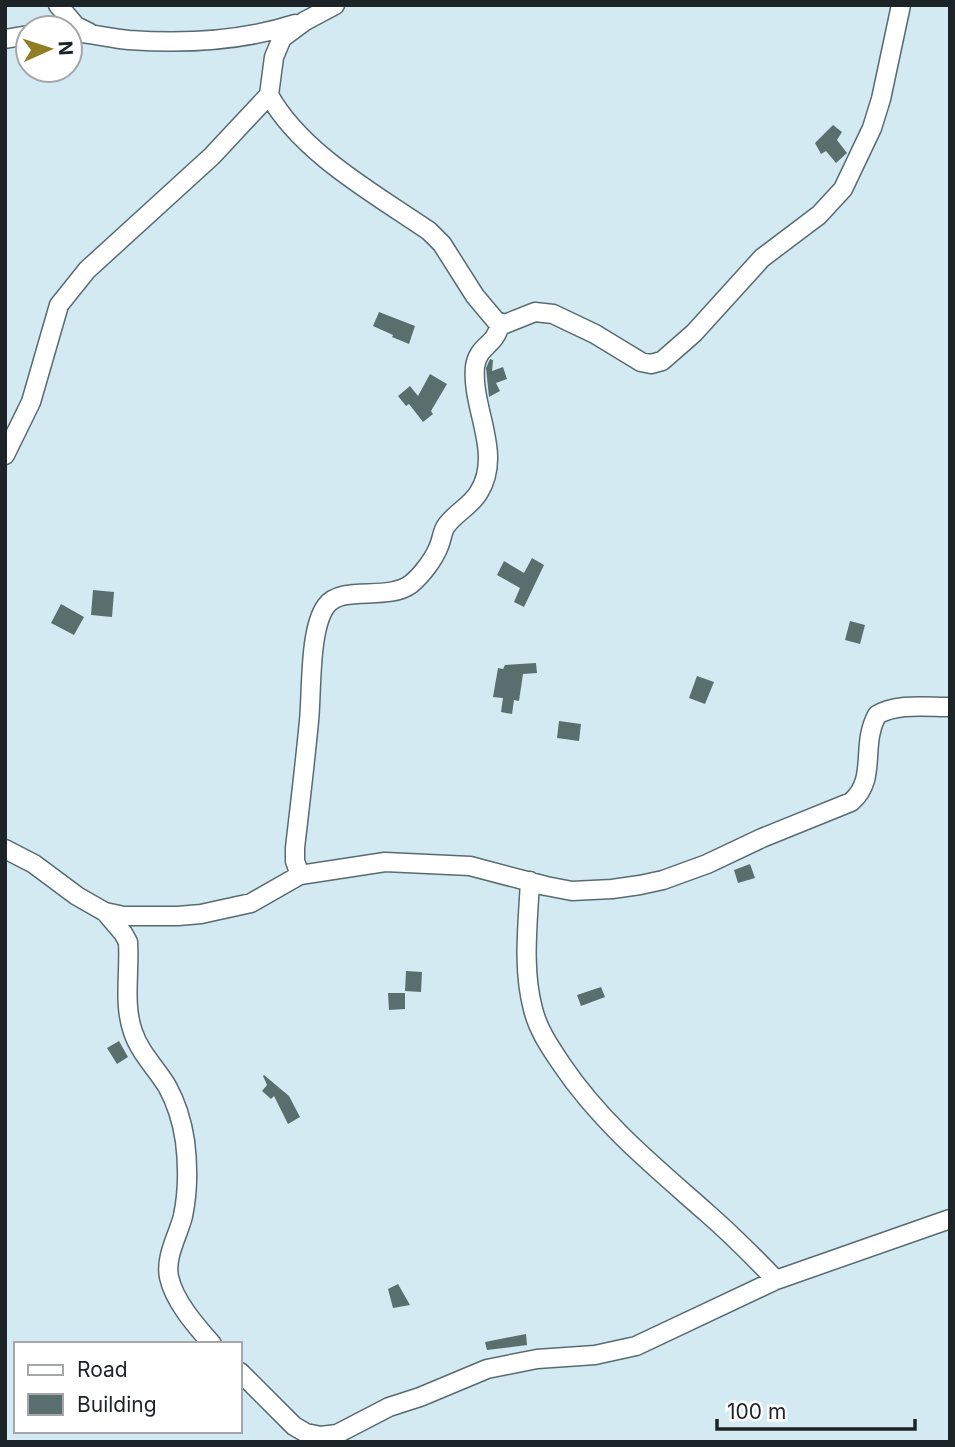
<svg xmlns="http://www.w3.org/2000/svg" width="955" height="1447" viewBox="0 0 955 1447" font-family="Inter,sans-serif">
<rect width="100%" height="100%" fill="#d4eaf2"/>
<path fill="#596f6e" d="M833,125l9,7 -5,8 10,13 -11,10 -10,-12 -5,3 -6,-11z
M379,312l36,14 -6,18 -17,-7 1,-2 -20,-9z
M490,359l3,1 -1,11 11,-4 4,12 -11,4 4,8 -11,6 -3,-29z
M430,374l17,10 -16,27 2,3 -10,8 -14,-18 -3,2 -8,-10 12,-10 8,10z
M532,558l12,7 -20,42 -10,-5 6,-14 -23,-13 7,-14 20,12z
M93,590l21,2 -2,25 -21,-2z
M61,604l23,13 -10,18 -23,-12z
M850,621l15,4 -5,19 -15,-4z
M536,663l1,10 -14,1 -4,27 -5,-1 -2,14 -11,-2 2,-14 -10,-1 5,-29 5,1 2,-4z
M697,676l17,6 -9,22 -16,-6z
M559,721l22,3 -2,17 -22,-3z
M750,864l5,14 -17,5 -4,-13z
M406,971l16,1 -1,20 -16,-1z
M601,987l4,10 -24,9 -4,-11z
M388,993h17v16l-16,1z
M119,1041l9,16 -11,7 -10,-16z
M264,1075l25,21 11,21 -12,7 -14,-28 -3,3 -9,-8 5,-6 -4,-9z
M398,1284l12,21 -17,3 -5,-19z
M526,1334l1,11 -40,5 -2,-8z"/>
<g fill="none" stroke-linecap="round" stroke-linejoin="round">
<g stroke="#576b71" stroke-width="21">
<path id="minor" d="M58,5l18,21 14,7
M70,32c20,1 39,6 59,8 55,4 113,1 166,-16
M5,39l23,-4
M269,95c32,58 106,99 160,136l13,13 33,52 21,25 9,3 30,-12 18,2 42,20 46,28 10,2 11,-3 32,-28 68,-75 57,-43 24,-26 29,-61 9,-29 20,-94
M5,455l26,-53 28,-97 28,-35 125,-114 57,-61 5,-38 8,-19 23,-17 30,-16
M5,849l29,15 43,32 28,16 19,4h54l23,-2 50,-11 49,-28 85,-13 85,4 76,20 26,5 40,-2 28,-4 23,-5 44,-16 55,-26 89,-36c27,-23 9,-56 26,-87 20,-12 49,-8 73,-8
M300,875l-5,-14v-13c5,-43 10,-85 14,-127 3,-30 0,-92 17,-115 16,-22 61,-4 85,-22 11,-9 23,-25 28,-38 3,-7 3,-14 7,-20 9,-13 25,-20 33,-34 24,-39 -8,-84 -4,-125 3,-23 21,-20 25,-44
M530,881c-2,42 -8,87 3,128 5,21 17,38 29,56 40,59 93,102 145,148 24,21 47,44 69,67
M105,912l18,21 5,9c2,30 -5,62 5,90 7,21 23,36 34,54 10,18 15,35 18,55 3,24 3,51 -2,75 -5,20 -18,40 -14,61 5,24 27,49 43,67
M240,1372l54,54 12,7 15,3 16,-2 52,-27 31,-10 67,-28 50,-10 58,-4 41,-9 140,-66 174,-61"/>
</g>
<use href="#minor" stroke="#fff" stroke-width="18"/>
</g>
<rect width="955" height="1447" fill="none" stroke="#1c2427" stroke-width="14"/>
<rect x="14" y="1342" width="228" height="91" fill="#ffffff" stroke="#a4a7a9" stroke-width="2"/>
<rect x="28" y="1365" width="35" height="10" fill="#ffffff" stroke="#a4a7a9" stroke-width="2"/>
<text x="77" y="1377" font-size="21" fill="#1c2427">Road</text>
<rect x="28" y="1394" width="35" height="21" fill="#596f6e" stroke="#a4a7a9" stroke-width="2"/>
<text x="77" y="1412" font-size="21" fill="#1c2427">Building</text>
<g transform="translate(49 49) rotate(87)"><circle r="33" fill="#ffffff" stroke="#a4a7a9" stroke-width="2"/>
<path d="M0-5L12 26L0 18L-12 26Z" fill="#907e24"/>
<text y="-10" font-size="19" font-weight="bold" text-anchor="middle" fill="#1c2427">N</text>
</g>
<path d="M717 1419v10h198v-10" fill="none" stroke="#1c2427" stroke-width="3.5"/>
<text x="727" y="1419" font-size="21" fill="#1c2427" stroke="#ffffff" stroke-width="5" paint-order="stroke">100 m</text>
</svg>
